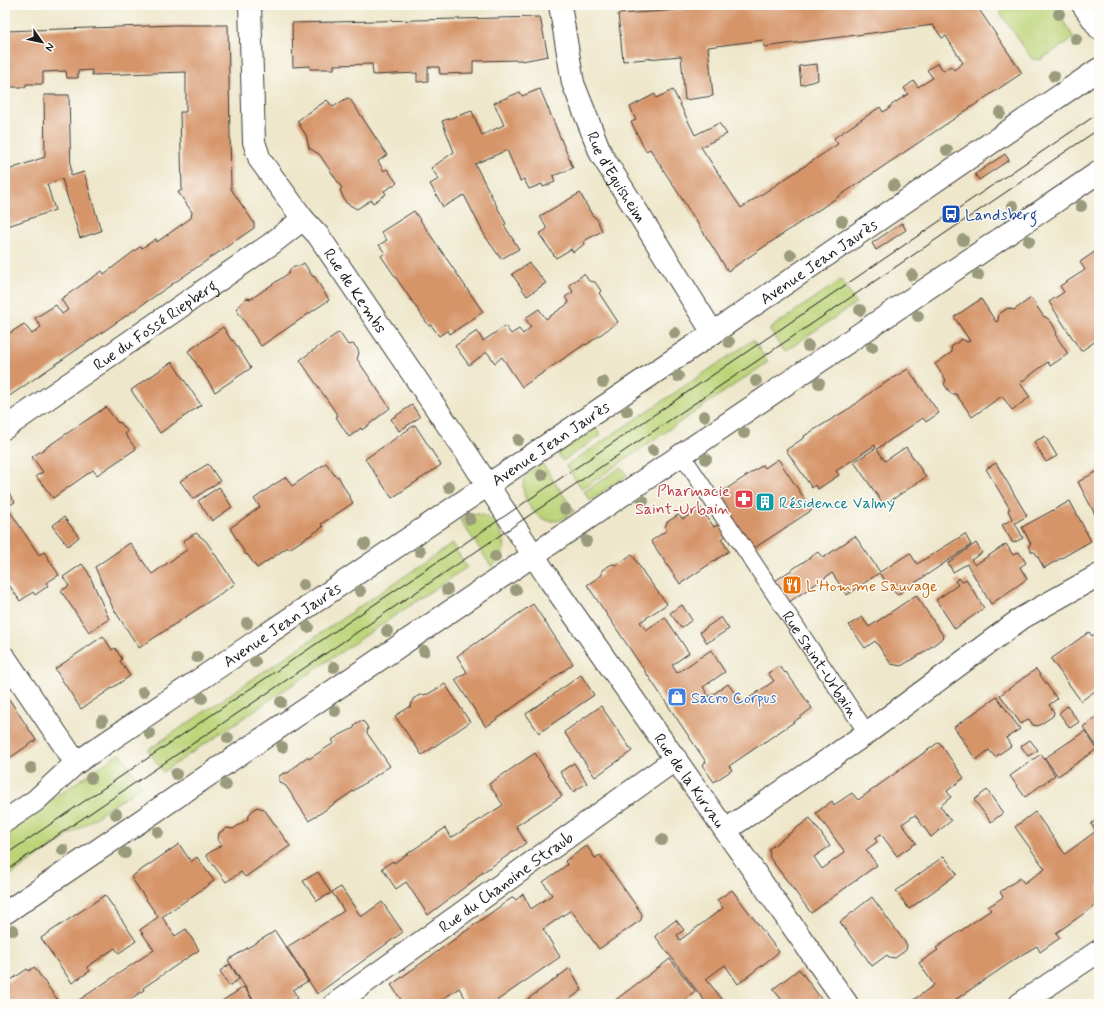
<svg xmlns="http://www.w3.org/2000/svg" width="1104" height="1009" viewBox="0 0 1104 1009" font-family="Mynerve,sans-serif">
<rect width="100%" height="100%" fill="#fdfcf7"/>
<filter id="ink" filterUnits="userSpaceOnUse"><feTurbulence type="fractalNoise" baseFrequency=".025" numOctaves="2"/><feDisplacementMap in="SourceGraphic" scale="8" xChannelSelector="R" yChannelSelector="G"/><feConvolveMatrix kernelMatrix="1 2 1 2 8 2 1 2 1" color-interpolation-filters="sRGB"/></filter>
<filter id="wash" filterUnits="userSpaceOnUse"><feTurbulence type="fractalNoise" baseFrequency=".012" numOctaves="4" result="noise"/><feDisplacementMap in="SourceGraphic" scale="16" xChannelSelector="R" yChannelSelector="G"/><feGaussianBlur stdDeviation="0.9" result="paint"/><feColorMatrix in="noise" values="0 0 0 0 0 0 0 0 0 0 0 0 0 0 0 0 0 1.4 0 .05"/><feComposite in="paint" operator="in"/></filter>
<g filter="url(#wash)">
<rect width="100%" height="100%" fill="#eee7cb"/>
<path fill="#bcd377" stroke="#6c784a" d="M995,5h58l21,33 -34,22 -8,-1z
M841,280l15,23 -72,49 -15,-23z
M753,340l15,22 -186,127 -16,-23z
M595,428l6,7 -38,26 -6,-8z
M542,463l32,48c-7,5 -14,11 -23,10 -16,-1 -32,-25 -27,-40 3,-9 11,-13 18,-18z
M621,467l6,8 -37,26 -6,-9z
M477,514c10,2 14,4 20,13 12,17 9,25 -5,40l-32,-47 9,-5z
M452,544l15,23 -304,205 -15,-22z
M120,753l22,33 -137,93v-48z"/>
<g id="blocks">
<path fill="#d69469" d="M722,5h254l46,68 -294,198 -78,-122 -4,2 -15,-29 5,-2 -6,-13 25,-13 1,4 17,-8 22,45 24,-12 8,11 -26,13 40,61 97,-64 -4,-6 46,-31 3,5 7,-4v-2l18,-12 -4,-6 10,-7 4,6 15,-9 -6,-8 11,-7 5,8 8,-5 3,4 9,-7 -17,-27 -4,2 -9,-13 -169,22 -1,-7 -55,7 5,49 -28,4 -4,-44 -58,5 -5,-47 49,-3z
M540,17l8,39 -26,5v-1l-49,1v12l-33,1 -1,-7h-11v14l-11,1v-9l-44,2 -1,-11 -38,1v4h-24v-3l-17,1 -1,-44z
M175,25h53l3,164 23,34v5l-249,171v-63l19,-12 8,10 9,-7 -6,-9 21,-13 6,9 6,-4 -7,-11 41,-28 2,3 37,-28 1,2 14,-9 1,3 34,-24 1,-6 -14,-20 4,-2 -2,-78h6v-40l-94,3v-5l-14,1v7h-11l-1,-7 -23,1v12h-17v3h-21v-56z
M817,64l1,16 -17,5 -2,-19z
M540,89l33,79 -20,8 2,6 -12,5 -1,-3 -13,5 -5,-10 -4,2 -13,-31 -32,14 31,60 -2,1 15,24 -18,10 -16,-23 -21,-41 -21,12 -13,-23 9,-5 -8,-11 23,-16 -12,-31 30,-10 10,24 22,-10 -10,-22 26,-11 2,4z
M44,95h25l2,81 13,-4 17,59 -21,7 -18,-59 -15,5 8,26 -50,17v-56l40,-14z
M347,98l3,1 37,56 -9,6 6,10 3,-2 10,14 -13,8 2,3 -13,9 -2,-3 -14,9 -11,-6 -6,-13 2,-2 -23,-34 -10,-6 -3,-13 -9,-14 30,-21 6,7z
M1005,154l4,6 -30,20 -4,-6z
M580,193l12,22 5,4 5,12 -18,10 1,3 -12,8 -2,-3 -15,9 -17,-24 8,-5 -7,-13z
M414,211l69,101 -33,22 -2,-4 -9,6 -8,-11 -2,1 -48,-70 4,-3 -6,-8 8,-5 -6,-8z
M902,223l4,7 -30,20 -4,-7z
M1099,249v90l-18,12 -32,-49 15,-10 -4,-6 25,-16 -5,-8z
M304,263l9,14 1,-1 15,24 -68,46 -25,-37 10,-11 5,1 38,-26 1,-4 4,-3h5z
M529,263l17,20 -19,13 -15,-22z
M584,274l5,7 6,1 6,9 -2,2 19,29 -32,23 -1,-1 -63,43 -20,-30 -7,6 -8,-11 -18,13 -14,-19 22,-15 6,10 22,-15 6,8 8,-5 4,5 8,-7 -6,-9 14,-9 7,10 23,-16 -4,-6 8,-5 -4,-7z
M1031,298l13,19h2l6,6 5,10 -2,1 13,20 -18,12 -2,-4 -28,21 10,14 -18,13 -10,-14 -30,21 -16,-23h-5l-7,-10 2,-4 -11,-16 17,-12 -1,-5 11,-8 5,3 3,-1 -16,-24 27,-18 15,23 2,-1 1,-7 9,-6 6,2z
M223,327l9,14 1,-1 18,28 -36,24 -27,-41z
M339,332l9,13 5,-1 4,4 2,5 -2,6 33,49 -28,22 -1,-2 -12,9 -13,-20 2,-1 -38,-56z
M172,362l29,43 -41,28 -29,-43z
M908,369l31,44 -13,9 -3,-4 -46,31 8,12 21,-14 20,30 -42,28 -30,-43 22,-14 -1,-3 -39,26 3,4 -21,14 -3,-4 -3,3 -26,-38 19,-13 -1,-1 46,-28 28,-21z
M412,405l8,12 -21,14 -8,-12z
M106,407l12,16 2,-1 8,10 -3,2 11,15 -39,26 -4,-5 -40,28 -17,-22 7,-4 -11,-15z
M415,425l26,40 -49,33 -27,-39z
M1045,436l12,20 -11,6 -12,-20z
M778,459l34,51 -59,39 -36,-54 46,-30 2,3z
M326,463l10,14 2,-1 15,27 -32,21 2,3 -34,22 -1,-2 -31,21 -10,-14 -1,1 -16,-27 30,-21 -6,-8 18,-13 14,-9 6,9z
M996,463l31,53 -12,7 8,15 -10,5 -11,-18 10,-6 -4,-9 2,-1 -24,-40z
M208,464l12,17 -27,18 -13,-18z
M1099,470v47l-2,1 -19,-36z
M219,487l13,20 -20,14 -14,-20z
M5,488l10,14 -8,5 32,48 5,-3 15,23 -13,8 2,3 -13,9 -2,-3 -13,9 -15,-22z
M1070,501l21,40 -47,27 -9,-16h-3l-4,-6 3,-2 -9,-17z
M700,507l14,20 6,-3 7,11 -6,4 8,12 -49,33 -29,-43 16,-11 -2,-3 2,-5 5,-3 6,-4 5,4z
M64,517l15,20 -11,9 -16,-20z
M196,533l10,8 29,43 -96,64 -26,-40 -18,-41 35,-24 22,31 36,-25 -5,-8z
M965,534l6,11 -74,50 -18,-22 -32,22 -15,-22 -43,29 -14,-21 43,-29 5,6 32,-22 25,36 30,-19 7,11z
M976,543l6,10 -11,7 4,5 31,-21 7,11 6,-3 7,11 -6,4 7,12 -36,25 -24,-40 -14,8 -5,-9z
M632,554l13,21 22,29 -27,18 6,8 19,-13 24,36 -17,12 5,8 34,-23 14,22 -22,15 6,10 19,-13 14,19 32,-22 -6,-8 11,-7 6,7 1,-1 26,36 -18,14 -65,44 3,4 -18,12 -12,-17 4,-3 -119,-177 15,-10v-5l10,-6 5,1z
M82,564l6,8 21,47 -20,13 -28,-41 8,-5 -6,-9z
M959,578l3,4 4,-3 18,29 -29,21 -19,-29 22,-15 -3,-4z
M916,595l28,42 -21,16 -22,13 -10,-2 -16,-23 -10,7 -16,-23 13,-8 7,10z
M533,604l40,60 -87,63 -31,-47 12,-8 -10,-16z
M682,605l10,15 -11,8 -11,-15z
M721,617l8,12 -22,14 -7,-11z
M1099,631v57l-18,13 -30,-42 38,-27 3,4z
M103,636l9,14 3,-2 7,11 -2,2 10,15 -49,33 -26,-40z
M1036,669l21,30 -8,6 5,7 -1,4 -15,10 -5,-1 -4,-6 -8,5 -21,-29z
M581,675l13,20 -55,38 -13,-19z
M445,684l25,38 -48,33 -27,-39 16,-10 2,-7 7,-4 8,-1z
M5,693l31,47 -31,21z
M997,697l23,32 -14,9 5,8 -16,11 -6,-7 -13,10 -22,-33z
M601,706l31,45 -37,26 -31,-45z
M1067,706l12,16 -9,6 -11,-15z
M1099,715v34l-16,-22z
M360,721l4,1 4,6 -1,5 23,33 -81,55 -23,-35 -7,-4v-6l5,-3h4l11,-10 8,-6 2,2 25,-16 -2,-3 6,-4 16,-8 1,-4z
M1085,731l12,18 -39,27 -13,-18z
M1030,740l8,10 -10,6 -7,-10z
M939,742l25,36 -17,13 4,6 -11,9 11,15 -20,16 -16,-22 -13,9 14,19 -19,13 -16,-22 -6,4 2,4 -11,8 11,15 -66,48 -41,-55 -1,-9 41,-31 20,28 -16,11 8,12 23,-17 -29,-39 16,-12 2,4 18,-12 6,7z
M535,753l27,43 -46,30 10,17 -50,34 1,1 -49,37 -22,-33 -10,7 -14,-21 11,-7 1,2 51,-35 6,10 52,-33 -14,-21z
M1041,754l14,21 -30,22 -15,-21z
M574,763l13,20 -14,9 -13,-20z
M987,790l16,23 -12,9 -17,-22z
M257,807l7,2 26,37 -45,31 -4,-5 -15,10 -20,-27 16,-10 -4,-5 1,-7 8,-5 6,1 15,-10 2,-6z
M1035,812l30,42 31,-23 -5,-7 8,-6v85l-43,30 4,5 -20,14 -3,-6 -14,8 -68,46 3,4h-50l26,-19 -15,-22 19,-13 -2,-2 55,-38 -3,-3 15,-10 -3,-5 20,-14 4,5 21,-14 -30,-42z
M179,844l12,18 6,-5 17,24 -52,36 13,19 11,-7 13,21 -56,38 1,2 -21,14h-50l81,-54 -14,-20 18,-13 -27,-40z
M587,846l8,12 5,-3 42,59 -1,6 -42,29 -28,-39 -28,19 17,28 -68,47h-23l-10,-16 -16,11 4,5h-43l-13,-19 122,-88 3,3 7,-6 8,15 21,-14 -9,-13 24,-17 -2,-4z
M944,856l13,18 -48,35 -13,-18z
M318,872l13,21 -14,8 -14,-20z
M341,887l20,30 21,-15 21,30 -86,62 -30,-47 57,-36 -12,-19z
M732,890l47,62 -41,32 -13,-19 -19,14 20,25h-19l-52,-68 21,-16 8,10 -7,5 3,5 43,-32 -6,-8z
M105,895l31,46 -17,12 -4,-5 -28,19 3,4 -18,12 -31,-45z
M872,897l35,48 -1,5 -11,8 -6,-1 -2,-2 -15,11 -32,-44z
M275,931l33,50 -15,9 5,8 -9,6h-9l-2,-4 -7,4h-15l-28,-44z
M670,959l25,32 -16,13h-69z
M230,964l9,15 -10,7 -9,-15z
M34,967l25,35 -2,2h-52v-26l3,4 19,-13 2,2z
M570,968l12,22 -19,14h-42z
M799,969l26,35h-40l-12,-15z
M244,987l11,17h-38z"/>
</g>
</g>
<g filter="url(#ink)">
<use href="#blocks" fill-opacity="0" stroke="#3c3a36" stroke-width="1"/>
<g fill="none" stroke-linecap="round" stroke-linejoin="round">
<g stroke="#3c3a36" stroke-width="18">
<g id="service">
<path id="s1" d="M682,455l185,278"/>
</g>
</g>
<g stroke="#3c3a36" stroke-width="24">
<g id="minor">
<path id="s2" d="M250,5l4,137 6,18 43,59 15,16 148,217 83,127 298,425"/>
<path id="s3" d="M560,5l13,78 28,71 112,179"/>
<path id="s4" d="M5,428l266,-184 32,-25"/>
<path d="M5,658l71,105"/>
<path d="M726,830l141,-97 155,-115 77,-43"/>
<path id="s5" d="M335,1004l341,-245"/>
<path d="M1020,1004l79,-53"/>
</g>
</g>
<g stroke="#3c3a36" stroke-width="24">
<path id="tertiary" d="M1083,5l16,23"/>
</g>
<g stroke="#3c3a36" stroke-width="24">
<g id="secondary">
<path id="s6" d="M5,821l30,-20 41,-38 637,-430 386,-264"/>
<path d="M5,913l1094,-741"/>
</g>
</g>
<use href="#service" stroke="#fff" stroke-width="16"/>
<use href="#minor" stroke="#fff" stroke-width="22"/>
<use href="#tertiary" stroke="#fff" stroke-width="22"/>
<use href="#secondary" stroke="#fff" stroke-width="22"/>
<path stroke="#1c1c1c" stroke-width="1" d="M5,855l1094,-742
M5,871l1094,-742"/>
</g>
<g fill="#999b7c">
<circle cx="1059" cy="14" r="6"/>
<circle cx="1076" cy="39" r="6"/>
<circle cx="1054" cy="76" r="6"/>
<circle cx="1000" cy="113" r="6"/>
<circle cx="947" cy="150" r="6"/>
<circle cx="894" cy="185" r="6"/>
<circle cx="1013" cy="206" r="6"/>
<circle cx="1081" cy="206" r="6"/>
<circle cx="842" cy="221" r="6"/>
<circle cx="963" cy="240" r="6"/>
<circle cx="1029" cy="241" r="6"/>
<circle cx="791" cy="255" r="6"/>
<circle cx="912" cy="275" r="6"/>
<circle cx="978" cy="275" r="6"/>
<circle cx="860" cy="310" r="6"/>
<circle cx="918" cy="316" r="6"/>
<circle cx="675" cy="333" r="6"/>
<circle cx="729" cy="342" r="6"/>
<circle cx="808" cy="346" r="6"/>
<circle cx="872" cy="347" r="6"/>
<circle cx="678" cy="376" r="6"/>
<circle cx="756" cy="381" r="6"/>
<circle cx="603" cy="382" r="6"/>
<circle cx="819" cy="383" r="6"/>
<circle cx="627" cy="411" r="6"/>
<circle cx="704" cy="416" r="6"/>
<circle cx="744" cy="433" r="6"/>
<circle cx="518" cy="440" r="6"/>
<circle cx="653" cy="450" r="6"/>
<circle cx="706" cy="459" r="6"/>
<circle cx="542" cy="475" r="6"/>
<circle cx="449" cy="487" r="6"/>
<circle cx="643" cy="501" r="6"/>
<circle cx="565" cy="509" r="6"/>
<circle cx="470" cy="519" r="6"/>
<circle cx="586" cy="541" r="6"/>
<circle cx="365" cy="544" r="6"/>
<circle cx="420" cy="551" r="6"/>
<circle cx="495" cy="557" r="6"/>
<circle cx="303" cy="585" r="6"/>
<circle cx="447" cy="590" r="6"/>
<circle cx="516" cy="590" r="6"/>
<circle cx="360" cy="591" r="6"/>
<circle cx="247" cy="623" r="6"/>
<circle cx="308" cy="627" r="6"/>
<circle cx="387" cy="631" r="6"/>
<circle cx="424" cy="651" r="6"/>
<circle cx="197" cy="657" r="6"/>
<circle cx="255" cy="662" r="6"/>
<circle cx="334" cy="667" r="6"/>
<circle cx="143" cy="692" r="6"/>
<circle cx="202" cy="698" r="6"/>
<circle cx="281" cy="702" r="6"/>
<circle cx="335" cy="711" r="6"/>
<circle cx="102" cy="721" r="6"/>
<circle cx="150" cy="734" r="6"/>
<circle cx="228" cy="738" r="6"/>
<circle cx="282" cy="747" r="6"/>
<circle cx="31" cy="768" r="6"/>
<circle cx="176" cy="774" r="6"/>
<circle cx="91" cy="778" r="6"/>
<circle cx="226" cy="785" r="6"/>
<circle cx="116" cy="814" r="6"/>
<circle cx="158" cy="832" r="6"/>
<circle cx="662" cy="840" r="6"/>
<circle cx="63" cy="850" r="6"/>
<circle cx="125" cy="853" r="6"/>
<circle cx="13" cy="930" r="6"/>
</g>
</g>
<defs>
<g id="bus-square" transform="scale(1)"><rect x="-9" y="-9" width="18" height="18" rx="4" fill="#1a4fb4" stroke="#fdfcf7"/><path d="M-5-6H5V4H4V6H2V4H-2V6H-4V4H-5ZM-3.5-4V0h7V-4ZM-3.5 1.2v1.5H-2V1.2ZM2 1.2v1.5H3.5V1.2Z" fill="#fff"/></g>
<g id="pharmacy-square" transform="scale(1)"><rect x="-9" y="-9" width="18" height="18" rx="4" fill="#e0444e" stroke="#fdfcf7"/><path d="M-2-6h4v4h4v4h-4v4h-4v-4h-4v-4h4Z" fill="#fff"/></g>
<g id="building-square" transform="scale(1)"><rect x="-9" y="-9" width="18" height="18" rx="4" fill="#0f9aa8" stroke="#fdfcf7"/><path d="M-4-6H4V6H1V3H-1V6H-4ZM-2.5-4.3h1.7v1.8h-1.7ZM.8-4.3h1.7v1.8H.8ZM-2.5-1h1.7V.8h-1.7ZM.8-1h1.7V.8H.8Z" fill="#fff"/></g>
<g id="restaurant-square" transform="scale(1)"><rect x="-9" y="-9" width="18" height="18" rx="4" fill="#e8710a" stroke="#fdfcf7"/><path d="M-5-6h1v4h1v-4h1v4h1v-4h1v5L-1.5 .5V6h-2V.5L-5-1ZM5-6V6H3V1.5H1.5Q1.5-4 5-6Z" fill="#fff"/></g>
<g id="shop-square" transform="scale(1)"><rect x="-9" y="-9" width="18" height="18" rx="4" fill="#3f7fe0" stroke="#fdfcf7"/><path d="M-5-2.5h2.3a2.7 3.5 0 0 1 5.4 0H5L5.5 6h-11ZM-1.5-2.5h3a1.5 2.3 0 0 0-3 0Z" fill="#fff"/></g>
</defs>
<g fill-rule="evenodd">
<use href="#bus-square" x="951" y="214"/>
<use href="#pharmacy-square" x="744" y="499"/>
<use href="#building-square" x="765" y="502"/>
<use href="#restaurant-square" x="792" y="585"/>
<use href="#shop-square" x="677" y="697"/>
</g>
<g text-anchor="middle" stroke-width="3" stroke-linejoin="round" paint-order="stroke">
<g font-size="16" fill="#1c1c1c" stroke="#fdfcf7">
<text dy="6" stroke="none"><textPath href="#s3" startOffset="183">Rue d'Eguisheim</textPath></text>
<text dy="6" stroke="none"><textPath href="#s6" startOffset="988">Avenue Jean Jaurès</textPath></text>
<text dy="6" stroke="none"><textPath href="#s2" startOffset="318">Rue de Kembs</textPath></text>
<text dy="6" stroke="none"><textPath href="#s4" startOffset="182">Rue du Fossé Riepberg</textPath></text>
<text dy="6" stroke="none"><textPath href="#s6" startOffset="664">Avenue Jean Jaurès</textPath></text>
<text dy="6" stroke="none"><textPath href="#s6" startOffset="340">Avenue Jean Jaurès</textPath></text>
<text dy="6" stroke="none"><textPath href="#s1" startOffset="251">Rue Saint-Urbain</textPath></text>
<text dy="6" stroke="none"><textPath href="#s2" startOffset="911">Rue de la Kurvau</textPath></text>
<text dy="6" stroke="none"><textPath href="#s5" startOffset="210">Rue du Chanoine Straub</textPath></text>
</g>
<g font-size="16" fill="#164399" stroke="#fdfcf7" text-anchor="start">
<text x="965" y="220">Landsberg</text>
</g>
<g font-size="16" fill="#be3a42" stroke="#fdfcf7" text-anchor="end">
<text x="730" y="496">Pharmacie<tspan x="730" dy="18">Saint-Urbain</tspan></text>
</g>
<g font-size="16" fill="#0d838f" stroke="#fdfcf7" text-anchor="start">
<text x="779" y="508">Résidence Valmy</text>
</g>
<g font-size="16" fill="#c56008" stroke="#fdfcf7" text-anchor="start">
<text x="806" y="591">L'Homme Sauvage</text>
</g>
<g font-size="16" fill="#366cbe" stroke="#fdfcf7" text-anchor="start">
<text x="691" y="703">Sacro Corpus</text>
</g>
</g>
<rect width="1104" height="1009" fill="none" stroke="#fdfcf7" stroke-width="20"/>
<g transform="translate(42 42) rotate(123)" stroke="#fdfcf7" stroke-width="3" paint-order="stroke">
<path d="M0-3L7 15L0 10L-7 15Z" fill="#1c1c1c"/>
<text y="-6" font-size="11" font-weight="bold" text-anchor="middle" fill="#1c1c1c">N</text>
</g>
</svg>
